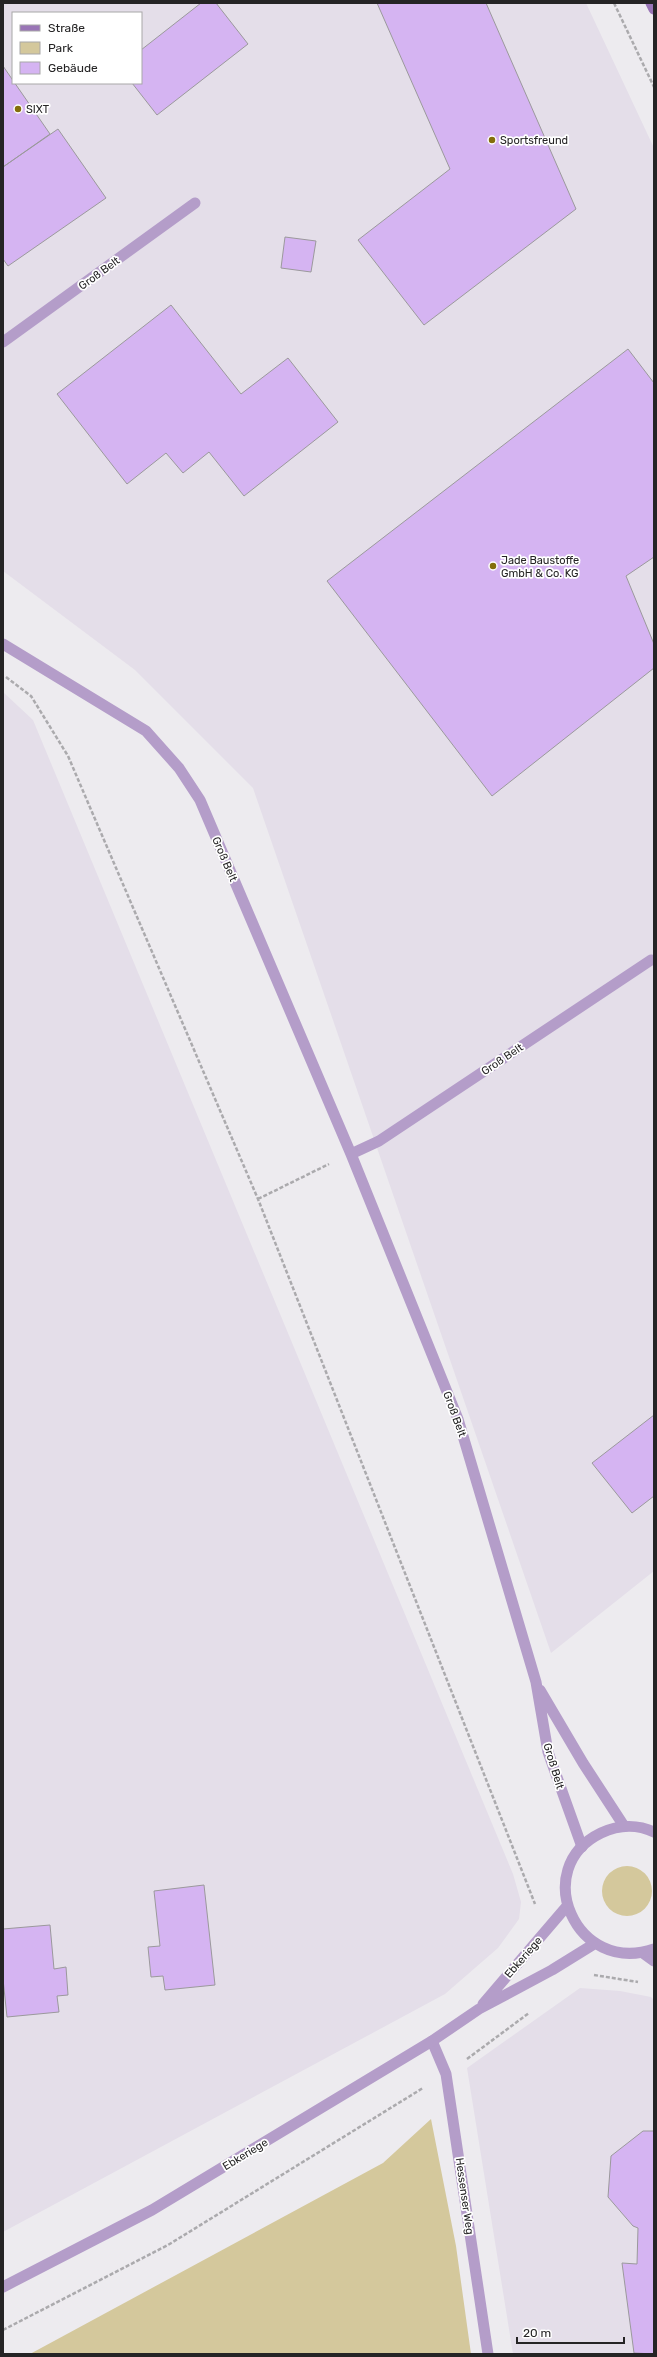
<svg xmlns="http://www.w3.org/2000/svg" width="657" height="2357" viewBox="0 0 657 2357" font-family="Rubik,sans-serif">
<rect width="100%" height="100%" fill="#edebef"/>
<path fill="#e4dee9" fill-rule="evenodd" d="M3,3h583l68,145v1423l-103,82 -298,-865 -118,-118 -132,-99zM13,13h128v70h-128z
M3,692l30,28 480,1154 8,28 -2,17 -21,29 -53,46 -442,238z
M580,1988l40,3 31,6 3,3v354h-141l-46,-286z"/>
<path fill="#d4c89c" d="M602 1891a25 25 0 1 1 50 0a25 25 0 1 1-50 0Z
M431,2119l25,127 15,108h-441l353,-191z"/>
<path fill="#d5b4f2" stroke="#9b999c" d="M201,3h15l32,41 -91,71 -25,-32h9v-33z
M377,3h109l90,206 -152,116 -66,-85 92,-71z
M3,66l47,68 -47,33z
M58,129l48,69 -98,68 -5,-7v-92z
M285,237l31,4 -5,31 -30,-4z
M171,305l70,89 47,-36 50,64 -94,74 -35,-44 -26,21 -17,-20 -39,31 -70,-90z
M628,349l26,34v174l-28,19 28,68v24l-162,128 -165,-215z
M654,1415v81l-22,17 -40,-50z
M204,1885l11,100 -50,5 -2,-14 -12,1 -3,-30 12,-1 -6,-55z
M50,1925l4,44 12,-2 2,28 -11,1 2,16 -52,5 -4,-38v-50z
M643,2131h11v223l-20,-1 -12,-90 15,1 1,-36 -5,-2 -25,-29 3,-41z"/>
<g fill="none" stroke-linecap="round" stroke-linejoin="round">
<path stroke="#abaaad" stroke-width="2.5" stroke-dasharray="4 2" stroke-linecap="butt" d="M614,3l40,84
M6,677l25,19 37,60 190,443 277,705
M258,1199l71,-35
M594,1975l44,7
M467,2059l62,-46
M3,2330l165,-85 255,-157"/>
<path stroke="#b49dc9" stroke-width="11" d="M3,342l192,-139
M3,644l143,87 33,37 21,32 151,354 107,265 78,263 12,70 34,95
M351,1154l28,-13 272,-181
M540,1690l43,73 41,63
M643,1953l11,8
M432,2041l14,33 42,280"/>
<path stroke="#b49dc9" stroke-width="11" d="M654,1832c-17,-8 -36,-7 -53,1 -72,35 -25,143 53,116
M483,2004l84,-98
M3,2287l149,-77 280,-169 47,-32 73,-39 42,-26"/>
<path stroke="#9975b6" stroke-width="11" d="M651,3l3,6"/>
</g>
<g fill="#846e0c" stroke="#fff" stroke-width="1.5">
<circle cx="18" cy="109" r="4"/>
<circle cx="492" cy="140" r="4"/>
<circle cx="493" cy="566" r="4"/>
</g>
<g text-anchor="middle" stroke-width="3.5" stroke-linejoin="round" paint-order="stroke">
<g font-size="11" fill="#252425" stroke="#fff" text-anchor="start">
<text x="26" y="113">SIXT</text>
<text x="500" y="144">Sportsfreund</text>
<text x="501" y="564">Jade Baustoffe<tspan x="501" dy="13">GmbH &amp; Co. KG</tspan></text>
</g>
<g font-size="11" fill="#252425" stroke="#fff">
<text transform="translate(99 273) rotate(-36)" y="4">Groß Belt</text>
<text transform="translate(225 859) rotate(67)" y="4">Groß Belt</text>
<text transform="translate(502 1059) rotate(-34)" y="4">Groß Belt</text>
<text transform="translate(455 1414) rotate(70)" y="4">Groß Belt</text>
<text transform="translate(554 1766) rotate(73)" y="4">Groß Belt</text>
<text transform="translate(523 1957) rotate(-49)" y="4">Ebkeriege</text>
<text transform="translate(245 2154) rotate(-31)" y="4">Ebkeriege</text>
<text transform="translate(465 2196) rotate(82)" y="4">Hessenser Weg</text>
</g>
</g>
<rect width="657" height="2357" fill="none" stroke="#252425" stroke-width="8"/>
<rect x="12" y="12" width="130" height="72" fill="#ffffff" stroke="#a8a7a8"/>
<rect x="20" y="25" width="20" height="6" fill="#9975b6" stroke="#a8a7a8"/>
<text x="48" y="32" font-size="12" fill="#252425">Straße</text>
<rect x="20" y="42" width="20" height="12" fill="#d4c89c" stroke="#a8a7a8"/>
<text x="48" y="52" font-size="12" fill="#252425">Park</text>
<rect x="20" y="62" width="20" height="12" fill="#d5b4f2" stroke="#a8a7a8"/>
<text x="48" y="72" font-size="12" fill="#252425">Gebäude</text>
<path d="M517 2337v6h107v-6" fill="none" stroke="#252425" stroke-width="2"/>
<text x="523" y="2337" font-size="12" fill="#252425" stroke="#ffffff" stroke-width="3" paint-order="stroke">20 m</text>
</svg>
